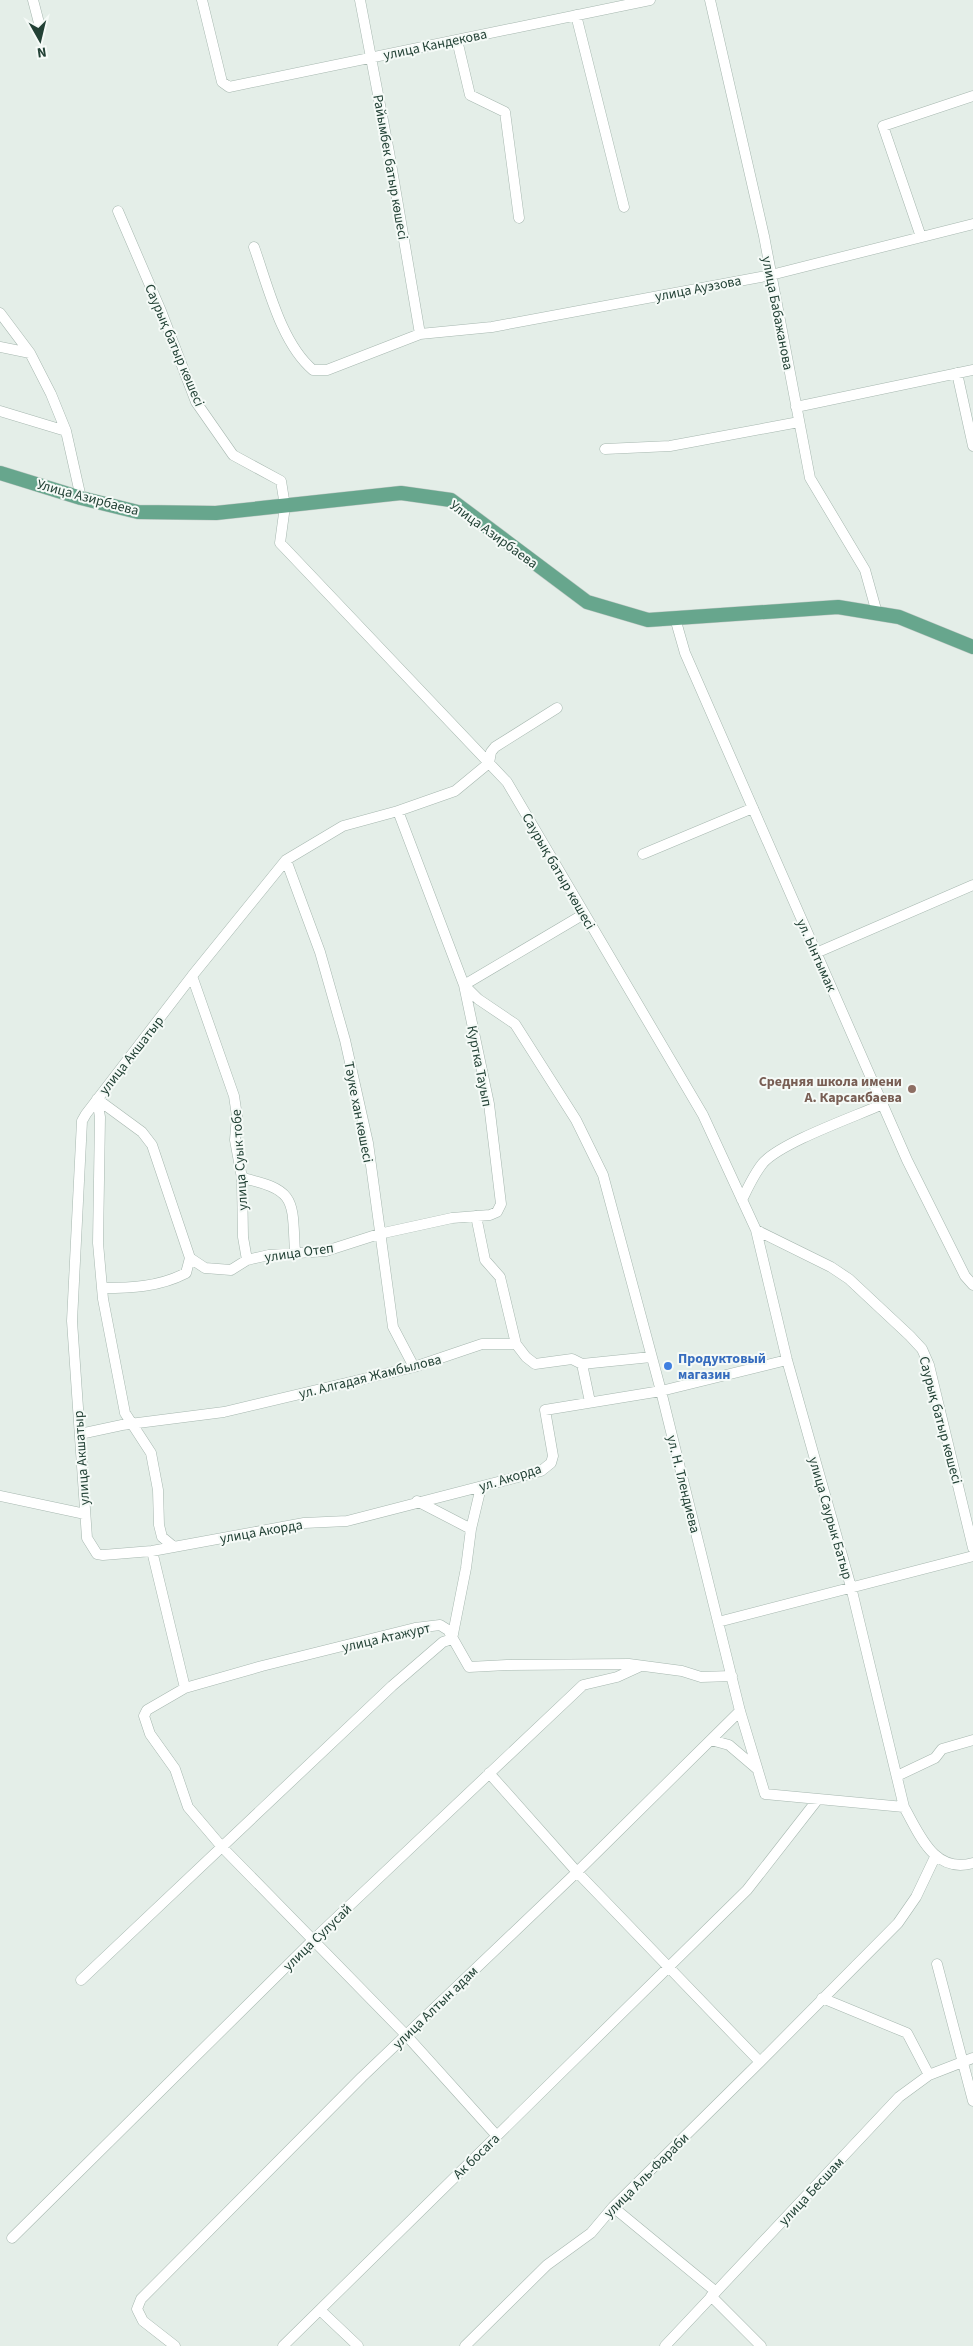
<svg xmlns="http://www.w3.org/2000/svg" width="973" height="2346" viewBox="0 0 973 2346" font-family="'Source Sans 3',sans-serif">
<rect width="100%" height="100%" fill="#e4eee8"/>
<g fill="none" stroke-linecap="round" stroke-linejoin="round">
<g stroke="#a6b7af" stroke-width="11">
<path id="minor" d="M33,0l6,23
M202,0l20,82 7,5 421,-87
M360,0l29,152 31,182
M710,0l54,236 46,242 55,92 12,43
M576,15l48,192
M457,40l13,55 35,17 14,106
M118,211l43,100 35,91 37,53 48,26 4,25 -5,37 227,239 196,333 53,115 75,37 18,12 61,57 12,13 7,16 44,183
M921,237l-38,-111 90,-30
M254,247c14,39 27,96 59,123h14l93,-36 72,-7 279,-52 202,-51
M0,313l30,40 21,41 15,37
M0,347l30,6
M957,373l16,73
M796,407l177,-37
M0,411l66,20 15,67
M605,449l65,-3 129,-24
M675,618l10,35 222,507 58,116 8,9
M557,708l-62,39 -4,5 -2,11 -34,28 -57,20 -55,15 -57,34 -94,116 -106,138 -4,7 -10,200 15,217 10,16 6,1 49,-4 152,-28 43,-2 194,-50 10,-8 2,-7 -8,-46 116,-19 126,-31
M643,854l110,-46
M286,860l34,92 25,88 23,103 25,184 21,40
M584,914l-120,71 14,14 37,25 61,96 27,55 58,216 79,320 25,83 139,13c16,28 30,67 69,56
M816,953l157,-68
M192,976l42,120 3,20 -2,24 7,38 1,59 4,23
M97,1099l45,33 10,13 38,113 15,10 26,2 16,-10 22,-5 57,-4 53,-17 73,-16 38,-3 7,-3 4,-8 -12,-100 -25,-119 -66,-174
M97,1099l3,18 -2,126 5,56 22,114 26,40 7,37 1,35 3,12 12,10
M242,1178c56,12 50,23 53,75
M742,1200c6,-13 12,-26 21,-37 19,-21 91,-46 120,-59
M476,1216l9,44 15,17 16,67
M756,1230l31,130 64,227 53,220
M102,1288c29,0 57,-1 84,-15l4,-15
M582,1364l8,38
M80,1434l42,-9 102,-13 190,-45 68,-23h34l10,13 9,7 37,-5 10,5 69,-7
M0,1496l85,18
M417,1501l54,28
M152,1551l33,137
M718,1622l255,-66
M711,1740l18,5 27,23
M489,1773l88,99 183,190
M897,1776l38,-18 7,-9 31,-9
M937,1964l36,137
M81,1980l311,-294 51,-44 9,-3 14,-71 5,-39 10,-42
M822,1998l85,35 22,42
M497,2136l-91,-101 -184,-188 -34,-40 -13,-38 -25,-35 -6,-18 3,-6 38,-22 77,-22 153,-38 25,-3 8,5 21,37 38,-2 122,-1 53,7 19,6 31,-1
M613,2207l102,84
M12,2238l300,-297 271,-256 34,-8 24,-11
M711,2296l50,50
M320,2310l38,36
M175,2346l-32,-25 -6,-12 4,-10 221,-222 215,-205 163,-161
M283,2346l464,-456 71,-91
M465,2346l82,-81 44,-32 22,-26 147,-145 138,-139 18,-26 19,-40
M665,2346l234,-249 30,-22 44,-17"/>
</g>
<g stroke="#c1cac6" stroke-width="15">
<path id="major" d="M0,473l81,25 57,14 78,1 185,-20 50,7 136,102 61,18 190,-13 61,10 74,30"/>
</g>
<use href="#minor" stroke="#fff" stroke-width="10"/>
<use href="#major" stroke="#67a68d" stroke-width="14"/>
</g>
<circle fill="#8d6e63" stroke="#f5faf7" stroke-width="2" cx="912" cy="1089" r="5"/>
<circle fill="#3f7fe0" stroke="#f5faf7" stroke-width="2" cx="668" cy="1366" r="5"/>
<g text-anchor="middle" stroke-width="4" stroke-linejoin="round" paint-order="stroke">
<g font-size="14" fill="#224135" stroke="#f5faf7">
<text transform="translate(435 44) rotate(-12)" y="5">улица Кандекова</text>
<text transform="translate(391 167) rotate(80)" y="5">Райымбек батыр көшесі</text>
<text transform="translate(698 288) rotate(-11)" y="5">улица Ауэзова</text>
<text transform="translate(778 313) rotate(79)" y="5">улица Бабажанова</text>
<text transform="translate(175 345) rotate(67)" y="5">Саурық батыр көшесі</text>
<text transform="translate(88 497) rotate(15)" y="5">Улица Азирбаева</text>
<text transform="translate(494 534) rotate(36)" y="5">Улица Азирбаева</text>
<text transform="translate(559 871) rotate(60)" y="5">Саурық батыр көшесі</text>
<text transform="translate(817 955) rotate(66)" y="5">ул. Ынтымак</text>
<text transform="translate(131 1055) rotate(-52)" y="5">улица Акшатыр</text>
<text transform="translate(480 1066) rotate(79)" y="5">Куртка Тауып</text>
<text transform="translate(359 1112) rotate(79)" y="5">Тәуке хан көшесі</text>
<text transform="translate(239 1160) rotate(-94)" y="5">улица Суык тобе</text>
<text transform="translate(299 1252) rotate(-8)" y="5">улица Отеп</text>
<text transform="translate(370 1376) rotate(-14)" y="5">ул. Алгадая Жамбылова</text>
<text transform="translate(941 1420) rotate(75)" y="5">Саурық батыр көшесі</text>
<text transform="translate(81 1458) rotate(-94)" y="5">улица Акшатыр</text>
<text transform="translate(510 1477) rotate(-17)" y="5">ул. Акорда</text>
<text transform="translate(684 1484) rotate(76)" y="5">ул. Н. Тлендиева</text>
<text transform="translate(831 1518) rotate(74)" y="5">улица Саурык Батыр</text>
<text transform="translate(261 1531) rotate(-10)" y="5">улица Акорда</text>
<text transform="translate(386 1637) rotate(-13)" y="5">улица Атажурт</text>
<text transform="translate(317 1937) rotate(-44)" y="5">улица Сулусай</text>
<text transform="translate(435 2007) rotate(-44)" y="5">улица Алтын адам</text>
<text transform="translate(476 2156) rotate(-44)" y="5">Ак босага</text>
<text transform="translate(646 2175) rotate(-45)" y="5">улица Аль-Фараби</text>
<text transform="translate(811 2191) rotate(-47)" y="5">улица Бесшам</text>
</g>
<g font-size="14" font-weight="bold" fill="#785e54" stroke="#f5faf7" text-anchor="end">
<text x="902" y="1086">Средняя школа имени<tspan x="902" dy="16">А. Карсакбаева</tspan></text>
</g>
<g font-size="14" font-weight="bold" fill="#366cbe" stroke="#f5faf7" text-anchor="start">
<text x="678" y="1363">Продуктовый<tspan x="678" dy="16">магазин</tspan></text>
</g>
</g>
<g transform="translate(40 40) rotate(172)" stroke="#f5faf7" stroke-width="4" paint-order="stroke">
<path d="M0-4L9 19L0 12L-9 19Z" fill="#224135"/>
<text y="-8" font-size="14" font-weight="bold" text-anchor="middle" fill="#224135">N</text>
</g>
</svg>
